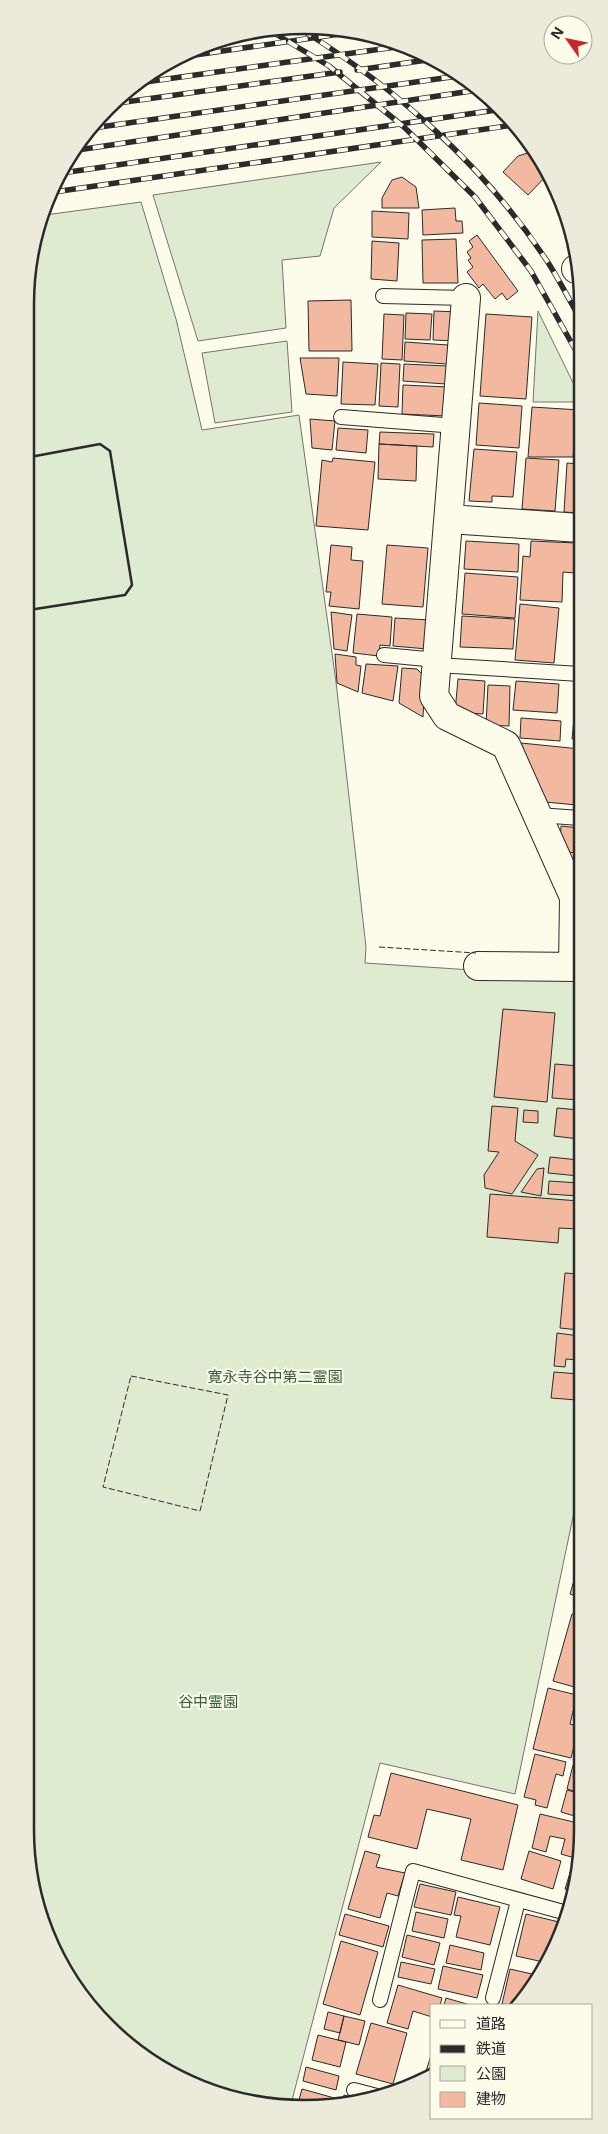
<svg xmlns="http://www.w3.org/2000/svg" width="608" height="2134" viewBox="0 0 608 2134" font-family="'Open Sans','Noto Sans JP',sans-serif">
<rect width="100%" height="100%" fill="#fdfbea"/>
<path fill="#deebd1" stroke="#74746e" d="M381,162l-47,46 -14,48 -38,4 4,68 -88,13 -45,-146z
M141,202l35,117 26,111 97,-15 37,267 30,265 -1,16 214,14 -1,516 -63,301 -135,-31 -90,345h-5l-104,-28 -87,-66 -48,-77 -21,-107 5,-1580 15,-35z
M538,311l42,86v5h-47z
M287,341l5,71 -77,11 -13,-70z"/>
<path fill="#f2b8a0" stroke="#2b2b2b" d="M531,152l18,21 -21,22 -25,-23 15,-16z
M402,177l14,10 3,21h-37v-10l10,-18z
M455,208l1,13h6l1,12 -40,2 -1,-25z
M372,211l37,2 -1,26 -36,-2z
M477,235l41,56 -11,9 -5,-7 -7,6 -12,-15 -4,4 -12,-16 6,-5 -5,-7 3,-2 -4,-6 6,-5 -4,-6z
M456,239l2,44h-35l-1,-43z
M372,241l27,2 -2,38 -26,-2z
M351,300l1,51h-43l-1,-50z
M434,311l25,1 -1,29 -25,-1z
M406,313l26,1 -2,26 -25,-1z
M384,314l20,1 -2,45 -20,-1z
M486,314l46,3 -6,82 -46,-3z
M405,342l43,3 -1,19 -43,-3z
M300,358h39l-2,38 -31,-2z
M343,362l35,2 -3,41 -34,-1z
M381,363l19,1 -2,43 -19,-1z
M404,364l43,2 -1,18 -43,-3z
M403,385l45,2 -2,29 -44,-2z
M479,403l43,3 -3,42 -43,-3z
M532,407l48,3v35h-6l-1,12h-45z
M310,419l25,2 -3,29 -20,-2z
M338,428l30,2 -2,23 -30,-3z
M380,432l54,2 -1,13 -54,-3z
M379,444l38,2 -1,35 -38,-2z
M474,449l43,3 -4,45 -21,-1v6l-23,-1z
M333,458l42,4 -7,68 -52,-4 6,-66 10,2z
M526,458l33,2 -4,51 -33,-2z
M567,463l13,1v49l-16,-1z
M466,541l53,3 -1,28 -54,-3z
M531,541l45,2 -1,30 -12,-1 -1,30 -42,-2 3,-44 7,1z
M331,545l21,2 -1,13 12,1 -4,48 -30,-3 2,-14h-5z
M387,545l41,3 -5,59 -41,-3z
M465,573l53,4 -3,41 -53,-4z
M520,604l39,4 -5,55 -39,-3z
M331,612l21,3 -5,36 -13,-2z
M357,614l35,3 -2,29 -10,-1 -1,11 -26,-3z
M462,616l53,3 -2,30 -53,-2z
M395,618l35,2 -3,29 -34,-3z
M335,654l21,3v8l5,1 -3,26 -21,-9z
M366,664l32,2 -5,35 -31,-8z
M402,668l15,1 8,8 -2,40 -24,-14z
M458,679l27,2 -2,33 -28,-2z
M516,681l43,3 -2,29 -44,-3z
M488,685l22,1 -1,40 -23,-1z
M577,687l3,1v52l-8,-1z
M521,718l40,3 -1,20 -40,-3z
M521,743l59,6 -3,56 -32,-3z
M561,826l19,2 -2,25 -14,-1 1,-9 -5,-1z
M503,1009l52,4 -8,89 -53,-5z
M555,1064l24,2v34l-27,-2z
M492,1106l26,2 -3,33 23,14 -26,39 -27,-6 -1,-13 15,-23 -11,-1z
M557,1108l22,2v29l-25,-3z
M524,1110l14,1v12l-15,-1z
M550,1157l29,3v16l-31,-3z
M544,1168l-3,28 -20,-4 16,-23z
M549,1181l30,2v13l-31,-2z
M490,1194l89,7v28l-20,-1 -1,15 -71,-6z
M565,1273l14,1v56l-19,-2z
M557,1333l22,3v24l-13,-1 -1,8 -11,-1z
M554,1372l25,2 -2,26 -26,-2z
M578,1567v30l-8,-3z
M572,1614l6,1v73l-25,-7z
M548,1688l29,7 -7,29 8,2v4l-7,28 -38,-9z
M535,1754l31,8 -3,14 -7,-2 -9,34 -12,-3 1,-5 -12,-3z
M573,1765l5,1v26l-11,-3z
M391,1773l127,32 -15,65 -42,-10 10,-41 -44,-10 -10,40 -49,-12 6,-22 6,1z
M567,1790l11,3v24l-17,-5z
M540,1814l38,9v36l-17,-5 4,-15 -15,-3 -4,16 -14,-4z
M365,1851l15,4 -4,12 29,6 -7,23 -11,-3 -7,25 -32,-9z
M529,1851l32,10 -8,28 -32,-10z
M574,1860l4,1v23l-3,7 -10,-2z
M420,1884l36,8 -5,23 -37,-8z
M458,1897l42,10 -10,38 -34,-8 5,-21 -7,-1z
M416,1912l32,7 -4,19 -32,-7z
M345,1914l44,12 -6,21 -44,-12z
M526,1914l37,9 -15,40 -32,-7z
M407,1935l33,8 -6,22 -32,-8z
M341,1941l37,11 -18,63 -37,-11z
M450,1945l34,8 -3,17 -35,-7z
M401,1962l34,7 -4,15 -33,-7z
M443,1966l40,9 -6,23 -39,-9z
M510,1969l22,5 -4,16 -14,15 -12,-1z
M398,1985l44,13 -2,7h-8v12l-19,-6 -5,18 -21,-6z
M446,1998l24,7h-26z
M328,2012l16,4 -4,17 -16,-4z
M344,2016l21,5 -6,24 -21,-5z
M371,2023l36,10 -14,51 -37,-10z
M318,2035l28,7 -6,25 -28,-7z
M432,2052v22l-8,4z
M306,2067l33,9 -3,14 -33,-9z
M302,2089l36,10v3l-41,5z
M344,2095l13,4 -15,2z"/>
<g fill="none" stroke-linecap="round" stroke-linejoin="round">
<g stroke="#2b2b2b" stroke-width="16">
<path id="service" d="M383,296l83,2
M341,417l115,9
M384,655l53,5
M437,665l143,9
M538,815l42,3
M493,1998l25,-97
M380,2000l33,-129 154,42
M354,2090l23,6"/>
</g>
<g stroke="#2b2b2b" stroke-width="30">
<path id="minor" d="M576,269h5
M466,298l-32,398 13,20 59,29 68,152 -1,70
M449,519l131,9
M478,966l101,1"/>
</g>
<use href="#service" stroke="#fdfbea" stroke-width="14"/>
<use href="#minor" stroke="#fdfbea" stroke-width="28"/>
<g stroke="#2b2b2b" stroke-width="5.5">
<path id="rail" d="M269,30l60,36 75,61 71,70 56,74 49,87
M302,30c94,58 181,135 243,228 13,19 24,42 36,62
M188,56l172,-25
M357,70l77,-11
M138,83l265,-37
M118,103l222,-31
M93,128l365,-52
M71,151l407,-61
M62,173l441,-64
M54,192l460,-67"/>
</g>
<use href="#rail" stroke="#fdfbea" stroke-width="4" stroke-dasharray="11" stroke-linecap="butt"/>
<path stroke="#2b2b2b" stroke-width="1" stroke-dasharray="6 2.5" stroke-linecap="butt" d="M379,947l97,6
M131,1376l97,19 -28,116 -97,-24z"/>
<path stroke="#2b2b2b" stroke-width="2.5" d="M29,610l96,-15 7,-10 -22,-134 -10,-7 -70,13"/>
</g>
<g text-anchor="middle" stroke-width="4" stroke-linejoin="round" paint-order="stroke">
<g font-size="15" fill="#34623c" stroke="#fdfbea">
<text x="275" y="1382">寛永寺谷中第二霊園</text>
<text x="208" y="1707">谷中霊園</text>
</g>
</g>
<path d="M0 0H608V2134H0ZM304 34H304A270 270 0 0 1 574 304V1830A270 270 0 0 1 304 2100H304A270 270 0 0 1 34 1830V304A270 270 0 0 1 304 34Z" fill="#eceadb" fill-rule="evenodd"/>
<path fill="none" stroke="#2b2b2b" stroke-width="2.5" d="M304 34H304A270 270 0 0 1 574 304V1830A270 270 0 0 1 304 2100H304A270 270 0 0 1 34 1830V304A270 270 0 0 1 304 34Z"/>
<rect x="430" y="2004" width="162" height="115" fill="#fdfbea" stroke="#a9a89e"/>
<rect x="440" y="2020" width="25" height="8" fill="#fdfbea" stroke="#a9a89e"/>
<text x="476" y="2029" font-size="15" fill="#2b2b2b">道路</text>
<rect x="440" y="2045" width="25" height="8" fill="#2b2b2b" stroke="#a9a89e"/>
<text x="476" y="2054" font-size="15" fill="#2b2b2b">鉄道</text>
<rect x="440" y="2066" width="25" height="15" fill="#deebd1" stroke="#a9a89e"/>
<text x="476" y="2079" font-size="15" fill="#2b2b2b">公園</text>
<rect x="440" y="2092" width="25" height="15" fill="#f2b8a0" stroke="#a9a89e"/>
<text x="476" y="2104" font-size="15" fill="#2b2b2b">建物</text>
<g transform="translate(568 40) rotate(303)"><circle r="24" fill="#fdfbea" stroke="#a9a89e"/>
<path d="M0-4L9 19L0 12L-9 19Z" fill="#c62828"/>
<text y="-8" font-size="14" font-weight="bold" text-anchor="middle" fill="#2b2b2b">N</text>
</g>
</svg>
